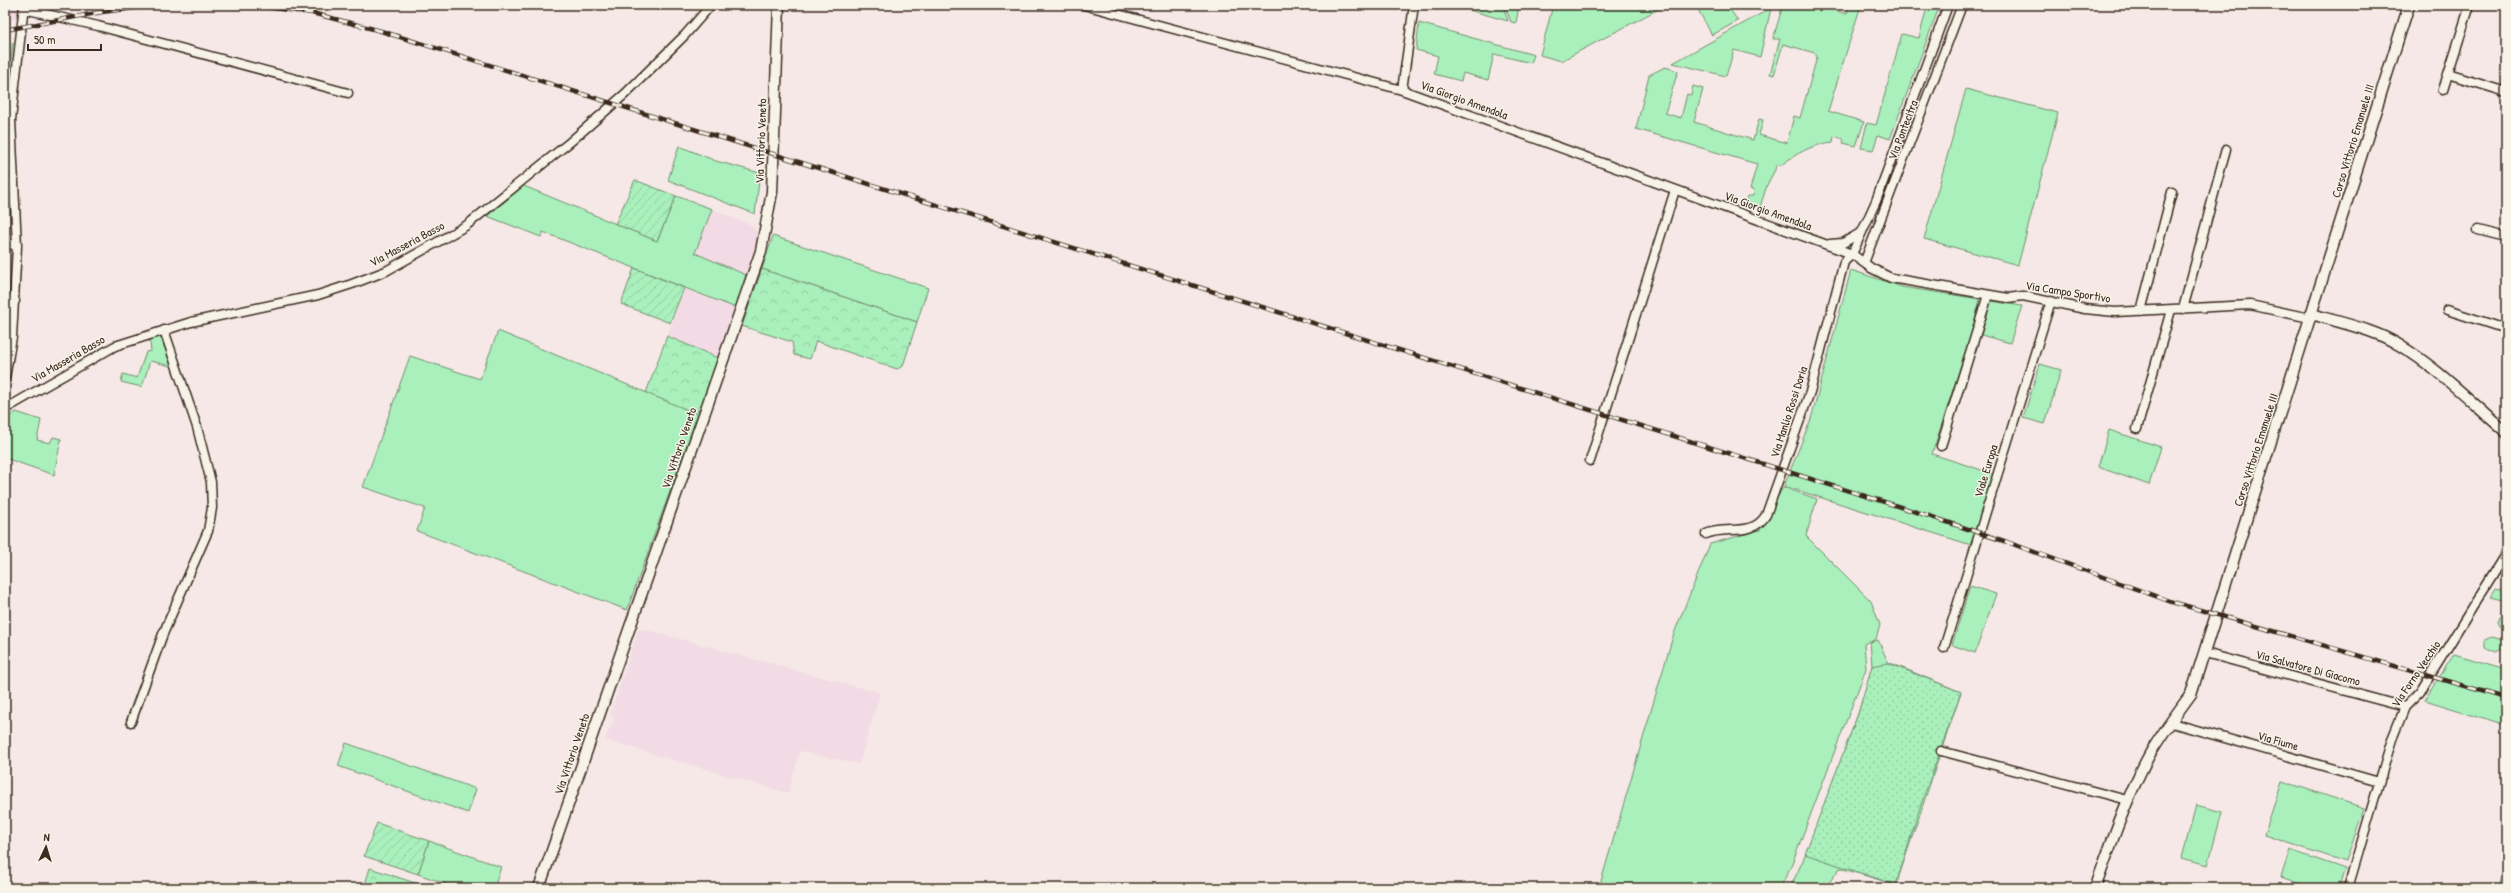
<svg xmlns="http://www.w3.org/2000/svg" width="2511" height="893" viewBox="0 0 2511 893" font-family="'Patrick Hand',sans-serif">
<defs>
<pattern id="forest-crowns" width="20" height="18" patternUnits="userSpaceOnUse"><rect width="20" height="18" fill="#a9f0bc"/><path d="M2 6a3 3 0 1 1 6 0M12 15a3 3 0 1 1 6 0" fill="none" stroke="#92cea1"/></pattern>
<pattern id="park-dots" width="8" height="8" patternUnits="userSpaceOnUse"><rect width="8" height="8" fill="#a9f0bc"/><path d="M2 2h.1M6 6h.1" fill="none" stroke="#92cea1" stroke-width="1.8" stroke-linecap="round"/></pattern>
<pattern id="garden-furrows" width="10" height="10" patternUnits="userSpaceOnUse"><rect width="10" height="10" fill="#a9f0bc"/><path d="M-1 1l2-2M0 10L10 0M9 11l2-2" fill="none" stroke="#92cea1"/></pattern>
</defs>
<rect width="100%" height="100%" fill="#f5e8e6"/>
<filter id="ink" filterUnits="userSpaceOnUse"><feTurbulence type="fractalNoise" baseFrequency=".025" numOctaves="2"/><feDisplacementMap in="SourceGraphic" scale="8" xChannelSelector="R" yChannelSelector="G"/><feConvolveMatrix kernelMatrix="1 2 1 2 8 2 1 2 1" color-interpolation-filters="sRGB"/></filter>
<g filter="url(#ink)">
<path fill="#f2dbe4" d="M5,5h18l-2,12 -16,3z
M5,185l6,2 3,63 -9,-3z
M712,209l39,16 8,9 -13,41 -51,-22z
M684,288l52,20 -18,50 -51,-22z
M5,296l8,2 -8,65z
M639,628l241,65 -21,71 -59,-13 -12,42 -183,-53 9,-21 -4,-4z"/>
<path fill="#a9f0bc" stroke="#728d6d" d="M1475,5h13l2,5 13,-4 5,15 -39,-11 1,-4z
M1519,5l-3,18 -5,-1 -6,-16z
M1553,5h113l-105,56 -21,-6z
M1699,5h28l11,16 -26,14 -16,-29z
M1783,5h33l31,9 2,-9h12l-33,106 36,11 -8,24 -13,-3 1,-4 -10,-3 -1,6c-22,3 -36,11 -53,24l-2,-2 -11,21 -7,22 -14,-4 2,-7h5l1,-6 -4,-1 7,-25 -121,-35 13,-54 16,-8 13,4 -13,42 16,5 6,-24 4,1 2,-9 10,3 -9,33 59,18 6,-21 4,1 -4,15 28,8 7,-27 6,2 17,-61 -2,-4 -32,-9 -9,31 -4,-1 10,-35h-7z
M1909,5h27l2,5 -48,129 -12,-4 -5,15 -12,-2 6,-25 9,2 26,-91 17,4 7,-27z
M1771,8l-11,49 -26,-7 -8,26 -53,-13z
M1419,23l115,32 -3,8 -37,-9 -6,26 -25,-7 -2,8 -27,-7 4,-18 -22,-6z
M1966,89l92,24 -40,152 -94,-26z
M679,146l37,15 44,12 -5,41 -87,-34z
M524,186l133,55 19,-45 36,13 -17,44 51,22 -10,33 -193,-76 -2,5 -54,-21z
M773,236l155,52 -11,34 -155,-53z
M1851,270l51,17 78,12 -8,33 -40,122 62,20 -23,71 -187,-59 27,-67z
M1991,301l31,5 -12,37 -29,-8z
M498,331l200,83 -71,196 -210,-79 8,-23 -62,-21 47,-131 70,23z
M158,336l3,1 10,29 -21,-5 -8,26 -21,-5 2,-8 14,4 9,-26 5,-1 -1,-8 -3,-3z
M2040,364l21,6 -16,54 -22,-6z
M16,412l25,8 -4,20 13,3 3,-6 8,2 -7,36 -49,-17v-39z
M2109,430l52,17 -12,38 -51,-18z
M1783,487l34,12 -11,37 65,65 9,24 -4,14 -6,3 8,-2 10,22 73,30 -65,193 -56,-17 -15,20h-35l15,-32 53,-142 14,-48 -2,-25 -6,3 2,25 -75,197 -11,22h-181l74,-252 37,-92 50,-14z
M1970,586l26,8 -21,59 -23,-8z
M2495,589l11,3v9l-16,-4z
M2502,615l4,1v14l-7,-3 -2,-4 2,-6z
M2492,637l14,4v6l-10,5 -12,-5v-6z
M2454,654l52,15v56l-81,-25z
M346,743l130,46 -8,24 -130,-47z
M2282,781l82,27 -18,54 -82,-27z
M2196,805l26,7 -14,53 -26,-7z
M429,841l72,26 -7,21h-36l-40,-14z
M2290,850l55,19 -7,19h-26l-31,-11z
M2506,863v25h-9z"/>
<path fill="url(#forest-crowns)" stroke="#728d6d" d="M5,41l8,2 -8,59z
M762,269l155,53 -14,44 -6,3 -81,-28 -6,18 -16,-4 -2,-13 -50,-16z
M667,336l51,22 -20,56 -52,-21z
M370,868l60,20h-66z"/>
<path fill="url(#park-dots)" stroke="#728d6d" d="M1888,663l73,29 -43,121 -22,72 -91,-31 53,-140 14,-48z"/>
<path fill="url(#garden-furrows)" stroke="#728d6d" d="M635,180l41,16 -19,45 -42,-17z
M634,268l50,20 -14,35 -49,-19z
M377,823l52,18 -11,33 -54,-18z"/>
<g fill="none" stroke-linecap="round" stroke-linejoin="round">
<g stroke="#3b2a1e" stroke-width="11">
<path id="minor" d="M1084,5l318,85 450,164 19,14 20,10 117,20 15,-2 62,13 30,3 135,-7 55,12 7,-3
M2470,5l-22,69 58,18
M24,9l74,17 250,67
M1402,90l12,-85
M2443,90l5,-16
M2478,230l28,7
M5,243l12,3
M1830,244l13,-1 19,-11
M1864,263l98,-258
M5,299l10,2
M2183,309l43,-160
M2447,310l59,19
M2141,311l31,-119
M5,378l7,-41 5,-91 -6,-126 13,-115
M5,409l110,-63 76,-24 127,-27 34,-11 34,-13 48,-27 33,-19 103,-83 55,-48 60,-59 26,-30
M2137,429l34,-119
M1941,446l47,-151
M1590,461l85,-271
M1706,534c21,-9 46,4 60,-19l44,-123 34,-130 8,-8 24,-53 72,-196
M1944,648l107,-347
M2205,653l200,54
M131,722l32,-88 45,-103 4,-23 -1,-26 -14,-55 -33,-97
M2172,723l207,59
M1941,751l186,49
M2348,888l44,-149 13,-32 15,-15 86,-139"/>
</g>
<g stroke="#3b2a1e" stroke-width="13">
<path id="tertiary" d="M2312,314c28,9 62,15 87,31 39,23 73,58 107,87
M539,888l222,-637 11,-59 7,-187
M2095,888c17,-46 32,-93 56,-136 12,-20 26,-39 40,-58l218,-689"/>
</g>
<use href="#minor" stroke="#f7f3e8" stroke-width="8"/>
<use href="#tertiary" stroke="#f7f3e8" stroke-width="10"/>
<g stroke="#3b2a1e" stroke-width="4.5">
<path id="rail" d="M250,5l62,8 69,18 1548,485 78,26 162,59 337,97
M5,30l97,-18 58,-7"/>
</g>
<use href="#rail" stroke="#f7f3e8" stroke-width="3" stroke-dasharray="9" stroke-linecap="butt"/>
</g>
</g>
<g text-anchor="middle" stroke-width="3" stroke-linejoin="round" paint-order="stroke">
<g font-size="12" fill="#3b2a1e" stroke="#f7f3e8">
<text transform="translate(1464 100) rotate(20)" y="4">Via Giorgio Amendola</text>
<text transform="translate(1903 130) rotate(-69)" y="4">Via Pontecitra</text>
<text transform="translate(761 141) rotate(-88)" y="4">Via Vittorio Veneto</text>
<text transform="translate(2353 141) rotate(-73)" y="4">Corso Vittorio Emanuele III</text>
<text transform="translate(1768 211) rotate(20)" y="4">Via Giorgio Amendola</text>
<text transform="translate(407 244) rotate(-28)" y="4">Via Masseria Basso</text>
<text transform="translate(2068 292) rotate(9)" y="4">Via Campo Sportivo</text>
<text transform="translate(68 359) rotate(-30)" y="4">Via Masseria Basso</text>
<text transform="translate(1789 412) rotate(-72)" y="4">Via Manlio Rossi Doria</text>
<text transform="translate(679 448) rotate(-71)" y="4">Via Vittorio Veneto</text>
<text transform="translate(2256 450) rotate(-72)" y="4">Corso Vittorio Emanuele III</text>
<text transform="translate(1986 471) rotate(-73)" y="4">Viale Europa</text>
<text transform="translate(2308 668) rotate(15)" y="4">Via Salvatore Di Giacomo</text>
<text transform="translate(2416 674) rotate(-56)" y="4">Via Forno Vecchio</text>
<text transform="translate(2278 741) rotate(16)" y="4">Via Fiume</text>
<text transform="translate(572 754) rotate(-71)" y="4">Via Vittorio Veneto</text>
</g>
</g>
<rect width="2511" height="893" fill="none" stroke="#f7f3e8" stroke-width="20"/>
<rect x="10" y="10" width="2491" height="873" fill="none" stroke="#3b2a1e" stroke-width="1.5" filter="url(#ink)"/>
<g transform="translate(46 847) rotate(4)" stroke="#f7f3e8" stroke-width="3" paint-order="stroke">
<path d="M0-3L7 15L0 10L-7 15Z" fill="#3b2a1e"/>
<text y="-6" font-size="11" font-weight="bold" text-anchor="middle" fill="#3b2a1e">N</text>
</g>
<path d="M28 44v6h73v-6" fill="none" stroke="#3b2a1e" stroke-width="2"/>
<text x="34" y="44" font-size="12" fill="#3b2a1e" stroke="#f7f3e8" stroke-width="3" paint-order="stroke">50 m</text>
</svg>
